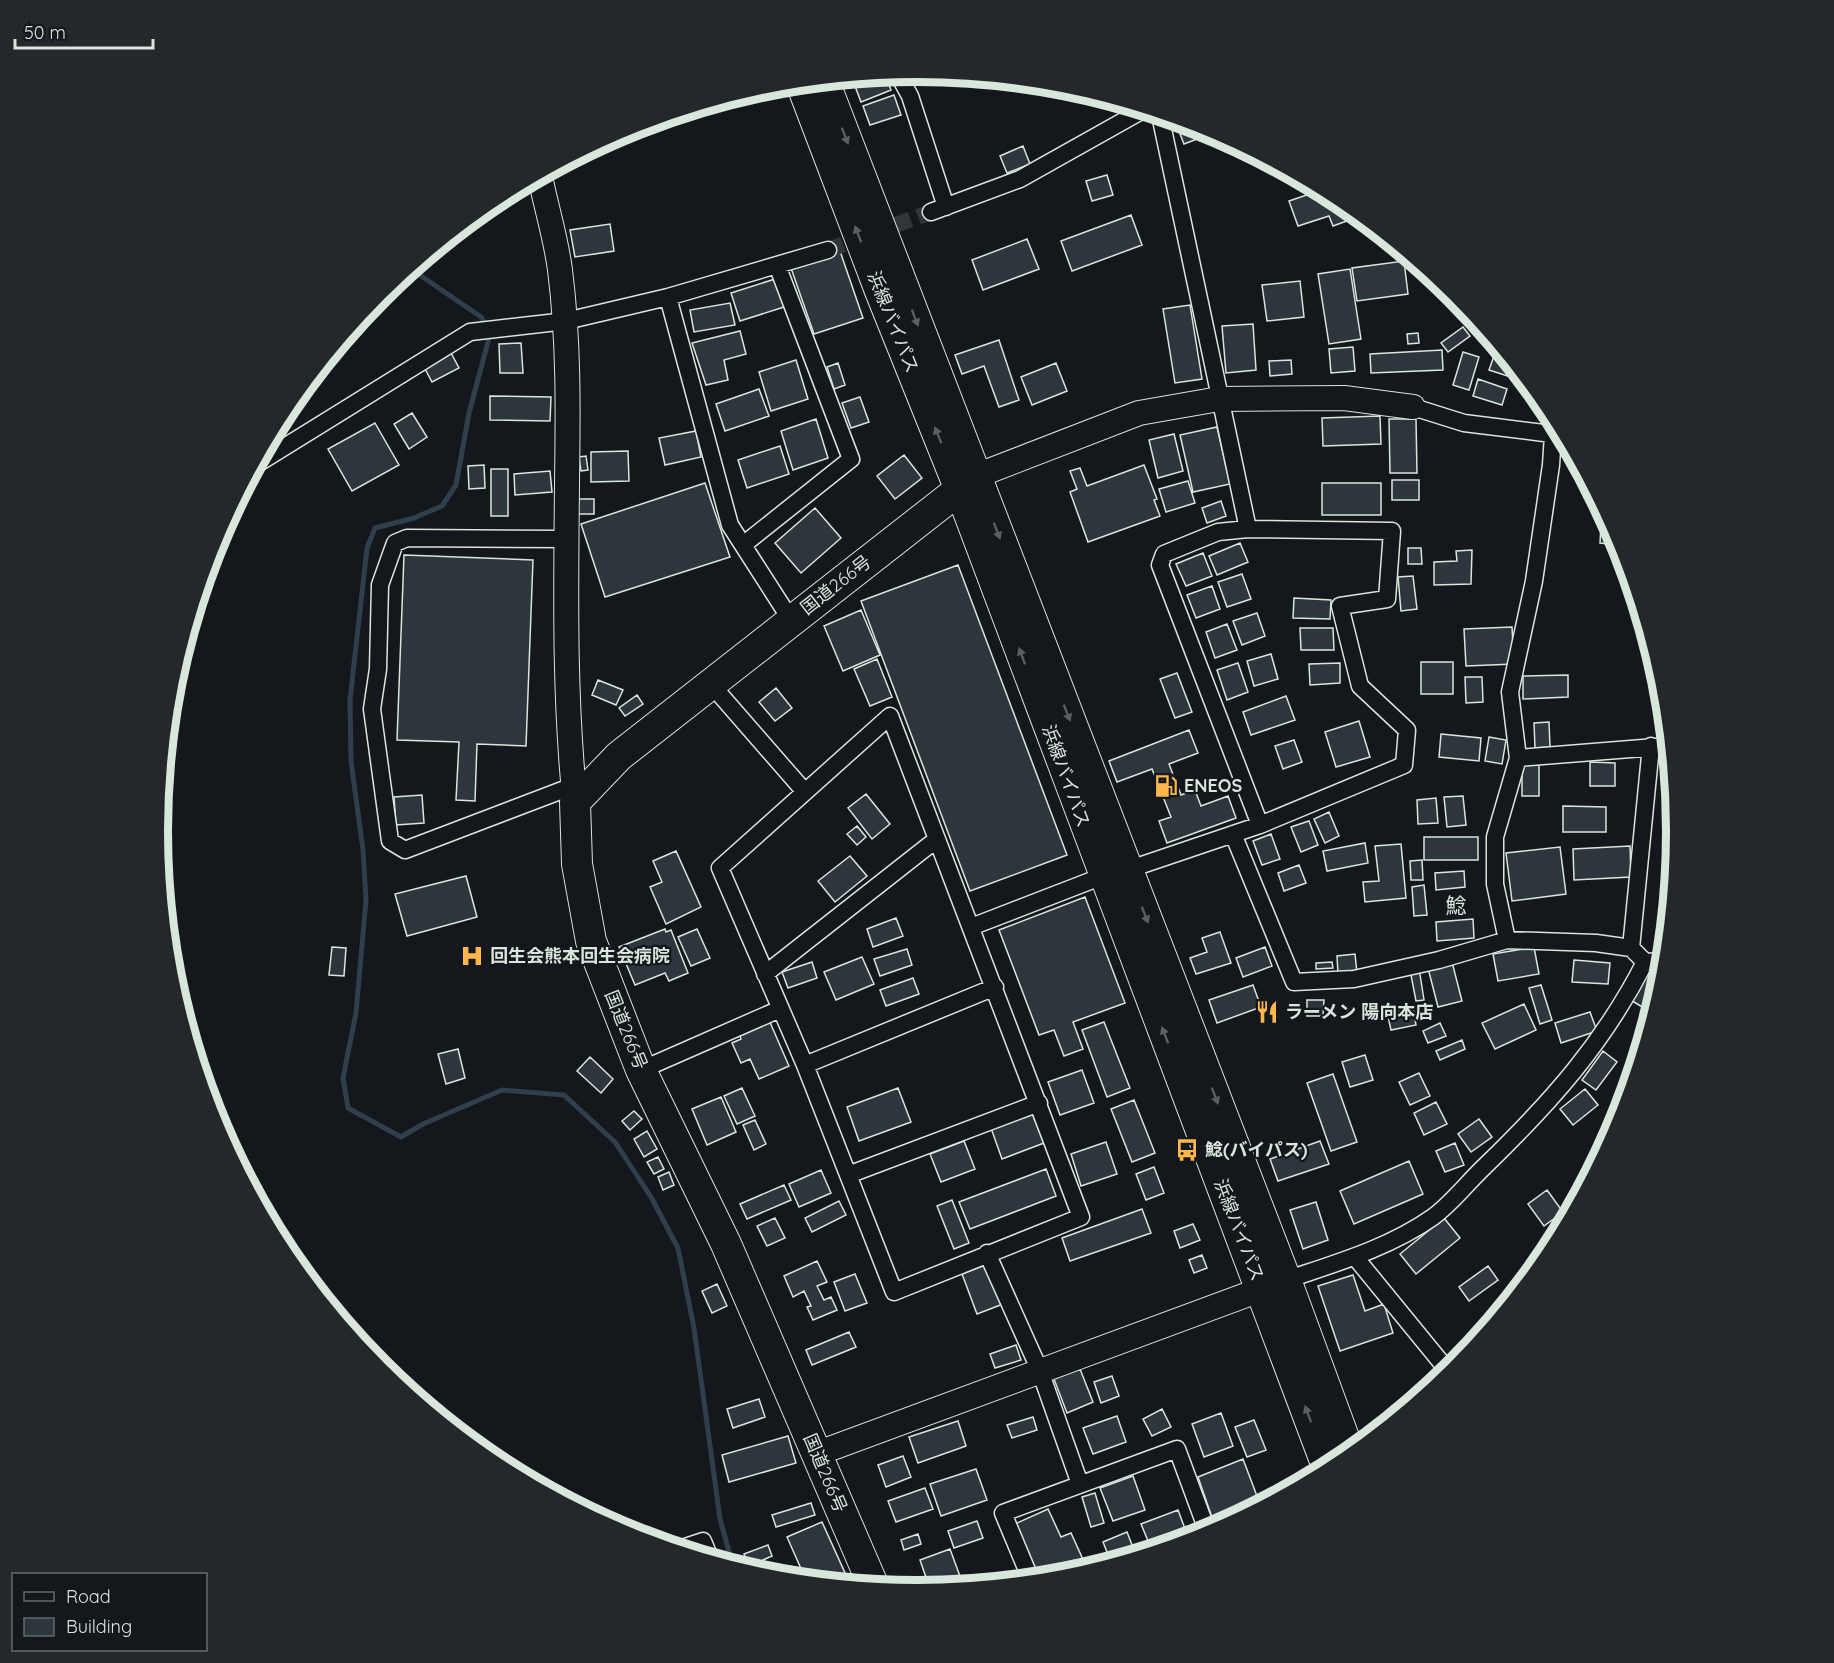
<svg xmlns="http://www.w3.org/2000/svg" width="1834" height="1663" viewBox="0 0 1834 1663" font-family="Quicksand,'Noto Sans JP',sans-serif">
<rect width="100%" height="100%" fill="#14181c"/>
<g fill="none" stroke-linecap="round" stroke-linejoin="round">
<path stroke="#2f3f4d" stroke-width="5" d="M411,269l70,48 7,12 1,9 -20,75 -13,72 -14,21 -28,12 -39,10 -8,20 -17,152 1,61 12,89 3,50 -10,113 -13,65 5,30 53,29 22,-13 79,-34 62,5 51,47 36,55 27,51 16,80 26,191 13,47"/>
</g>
<path fill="#2c363c" stroke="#d8e6dc" stroke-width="1.5" d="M885,75l6,15 -30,12 -9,-24z
M894,95l7,20 -31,10 -7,-19z
M1175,121l33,9 5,3 -29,11z
M1023,146l7,18 -23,9 -7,-17z
M1107,175l6,20 -21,6 -6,-20z
M1321,190l18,10 14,12 2,6 -22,8 -4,-10 -31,10 -9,-25z
M1131,215l11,30 -70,26 -11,-30z
M610,224l4,27 -39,6 -5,-27z
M1027,239l12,30 -56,21 -11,-30z
M840,251l23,67 -49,16 -23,-66z
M1404,261l4,33 -51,7 -5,-33z
M1350,269l11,70 -32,5 -11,-70z
M775,279l9,28 -44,14 -9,-28z
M1300,281l4,36 -37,4 -5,-36z
M730,303l5,22 -41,7 -4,-22z
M1190,305l12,74 -27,4 -12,-74z
M1253,324l3,46 -30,3 -4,-47z
M1463,327l7,9 -22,16 -7,-9z
M740,331l6,23 -22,6 4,20 -22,5 -14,-42z
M1418,333l1,10 -11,1 -1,-10z
M999,340l20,60 -20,7 -15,-41 -22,8 -7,-19z
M521,343l2,30h-23l-1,-29z
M1353,347l2,24 -24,2 -2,-24z
M1442,350l1,20 -72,3 -1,-19z
M450,351l9,17 -27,14 -9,-17z
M1463,352l16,5 -10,33 -16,-5z
M1495,353l9,3 17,20 -1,4 -31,-10z
M796,360l12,39 -37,12 -12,-39z
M1291,360l1,14 -22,2 -1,-15z
M838,363l7,22 -11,4 -7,-22z
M1056,363l11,28 -35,14 -11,-28z
M1478,379l29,10 -5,16 -29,-9z
M759,389l10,27 -44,15 -9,-27z
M490,396l61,1 -1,24 -60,-1z
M860,397l9,25 -18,6 -9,-25z
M412,413l15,24 -18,12 -15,-25z
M1380,416l1,28 -58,2 -1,-28z
M816,419l12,39 -35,12 -12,-39z
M1389,419h27l1,54h-27z
M375,423l24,42 -47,26 -24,-42z
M1217,427l13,57 -37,8 -13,-57z
M696,431l5,26 -36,8 -6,-27z
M1174,434l9,37 -25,7 -9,-38z
M780,446l9,28 -42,14 -9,-28z
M628,451l1,30 -38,1v-30z
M904,455l18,23 -27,21 -18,-23z
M586,456l2,14 -7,1 -2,-14z
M484,465l1,23 -16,1 -1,-23z
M1144,465l13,34 -3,1 6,16 -72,26 -18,-50 7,-3 -7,-18 10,-3 7,18z
M491,469h17v47h-17z
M550,471l2,21 -37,3 -1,-21z
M1392,480h27v20h-27z
M1188,481l7,22 -29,9 -7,-23z
M705,483l25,74 -125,40 -24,-73z
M1322,483h59v32h-59z
M577,499h17v15h-17z
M1221,501l5,15 -19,7 -5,-15z
M815,508l26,30 -40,35 -26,-30z
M1601,526l8,1 -1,17 -8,-1z
M1240,543l8,19 -31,13 -8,-19z
M1408,548h13l1,16h-14z
M1472,550l-1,34 -37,1v-23l23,-1 -1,-10z
M1203,553l9,23 -26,10 -10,-22z
M404,555l129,5 -7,186 -49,-2 -2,57 -19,-1 3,-58 -62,-2z
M958,565l109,290 -97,36 -109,-290z
M1242,574l9,25 -24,8 -9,-25z
M1413,576l4,33 -16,2 -3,-34z
M1212,586l8,23 -24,9 -9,-23z
M1294,598l37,2 -1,19 -37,-1z
M861,610l19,45 -37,16 -19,-45z
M1257,613l8,23 -23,9 -9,-24z
M1227,624l10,26 -22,8 -9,-26z
M1512,627l2,37 -48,2 -2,-37z
M1300,628h33l1,22h-33z
M1271,654l7,25 -24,7 -7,-25z
M877,659l15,38 -22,9 -16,-37z
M1421,662h32v32h-32z
M1238,663l10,29 -21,8 -10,-30z
M1340,663v20l-30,2 -1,-21z
M1177,673l15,39 -17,6 -15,-39z
M1568,675v22l-45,2v-23z
M1465,677h17l1,25 -17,1z
M598,680l25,10 -7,15 -24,-10z
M776,688l16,20 -17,13 -16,-19z
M637,695l6,9 -18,12 -6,-8z
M1286,696l9,24 -44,15 -8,-23z
M1359,721l11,36 -34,10 -11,-35z
M1549,722l1,25 -15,1 -1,-25z
M1189,730l9,23 -29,11 12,31 14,-5 6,16 27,-10 8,22 -69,25 -8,-22 12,-4 -19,-48 -35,13 -8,-21z
M1441,734l40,4 -2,23 -40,-4z
M1489,737l17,3 -4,24 -17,-3z
M1294,740l8,22 -19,7 -8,-23z
M1590,762l25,1v23h-25z
M1522,765h17v31h-17z
M866,794l24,30 -18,15 -24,-31z
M422,795l2,28 -28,2 -2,-28z
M1463,796l3,29 -19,2 -3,-30z
M1436,798l2,25 -20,1 -1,-24z
M1563,806l43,1v25h-43z
M1329,812l10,24 -14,7 -11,-24z
M1309,821l9,24 -17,7 -10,-25z
M1665,825h11l-1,19h-11z
M857,826l9,11 -9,8 -10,-11z
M1271,834l9,25 -18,6 -9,-24z
M1424,837h54v23h-54z
M1365,843l3,20 -41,8 -4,-20z
M1401,844l5,54 -41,4 -2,-20 16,-1 -4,-35z
M1630,846l1,31 -57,3 -1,-31z
M1560,847l6,47 -54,7 -6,-48z
M676,851l25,56 -35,17 -16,-37 12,-5 -9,-21z
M850,856l17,20 -32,26 -17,-21z
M1422,860l1,20h-12l-1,-19z
M1299,865l7,18 -22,8 -6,-18z
M1464,871l1,16 -29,3 -1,-17z
M466,876l11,41 -70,19 -12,-42z
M1424,885l3,30 -13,1 -2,-29z
M1085,897l40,106 -52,19 10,27 -19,7 -10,-26 -15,5 -40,-105z
M896,918l7,18 -30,11 -6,-18z
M1473,919l1,19 -37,3 -1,-19z
M665,929l1,3 5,-2 17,43 -19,8 -4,-8 -30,12 -16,-38z
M697,929l13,29 -19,8 -13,-29z
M1220,932l11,31 -35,11 -6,-16 17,-6 -5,-14z
M332,947l14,1 -2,28 -15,-1z
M1265,947l7,19 -29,11 -7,-19z
M1534,947l5,27 -41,7 -5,-27z
M907,949l5,16 -32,11 -6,-17z
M1355,954l2,19 -19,1 -1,-18z
M862,957l12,27 -38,16 -12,-28z
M1574,960l36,3 -2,21 -36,-2z
M812,962l5,16 -29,10 -6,-16z
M1332,962l1,6 -17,1v-6z
M1452,962l10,39 -24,6 -10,-39z
M1419,968l5,32 -8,1 -6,-31z
M1647,972l14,10 -9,31 -23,-14z
M913,978l6,16 -33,12 -6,-16z
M1253,985l8,22 -44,16 -8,-23z
M1541,985l11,35 -12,4 -11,-36z
M1307,1000h17l-1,16h-16z
M1524,1004l12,26 -41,19 -13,-26z
M1413,1007l3,18 -25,5 -4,-18z
M1590,1012l7,19 -36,12 -6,-20z
M769,1020l20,46 -30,13 -9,-20 -9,4 -9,-20 9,-4 -2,-6z
M1104,1022l26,66 -23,9 -25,-67z
M1440,1023l6,13 -18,7 -5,-12z
M1462,1040l3,9 -25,11 -4,-9z
M458,1049l7,29 -19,6 -8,-30z
M1603,1051l14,11 -21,28 -14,-10z
M1365,1055l8,25 -23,7 -8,-25z
M590,1057l23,22 -12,14 -24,-22z
M1082,1070l12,33 -34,12 -12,-33z
M1419,1073l11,23 -20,9 -11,-23z
M1333,1074l24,68 -26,9 -24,-68z
M742,1088l13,28 -18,8 -13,-28z
M898,1088l13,34 -52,19 -12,-34z
M1585,1089l13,16 -25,20 -13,-16z
M721,1097l15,35 -29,13 -15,-36z
M1134,1100l21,53 -23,9 -21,-53z
M1436,1102l11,22 -23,11 -10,-22z
M634,1111l8,8 -12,11 -8,-9z
M1032,1113l12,30 -42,16 -11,-31z
M1479,1119l13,18 -21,15 -13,-18z
M755,1120l11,24 -12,6 -11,-25z
M647,1131l10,18 -13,8 -10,-18z
M964,1141l11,28 -34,13 -11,-28z
M1320,1141l9,23 -51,17 -8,-22z
M1106,1142l11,32 -36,12 -10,-32z
M1455,1143l9,22 -19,7 -9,-21z
M658,1157l6,12 -10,5 -7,-12z
M1409,1161l14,33 -69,30 -14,-33z
M1154,1167l10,26 -18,7 -10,-26z
M1046,1169l10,27 -86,33 -11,-27z
M821,1170l10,23 -32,14 -10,-23z
M669,1172l5,13 -11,5 -5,-13z
M784,1185l7,15 -44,19 -7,-15z
M1547,1190l16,22 -19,14 -16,-22z
M952,1200l17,43 -15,6 -17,-43z
M839,1201l7,14 -34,17 -7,-14z
M1316,1202l12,38 -25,9 -13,-39z
M1142,1209l9,24 -81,28 -8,-23z
M775,1218l10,20 -18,8 -10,-20z
M1444,1218l16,20 -44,36 -16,-20z
M1193,1224l7,16 -20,8 -6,-17z
M1202,1255l5,13 -13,5 -5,-13z
M817,1261l10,21 -10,4 7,14 7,-3 6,13 -24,10 -6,-13 4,-1 -7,-15 -11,6 -9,-21z
M988,1264l15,40 -26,10 -15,-40z
M1488,1266l10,14 -29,21 -10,-14z
M855,1274l12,29 -22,8 -11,-29z
M1353,1275l12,36 19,-7 9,29 -53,18 -22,-65z
M717,1284l10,22 -15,7 -10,-22z
M849,1332l7,15 -44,18 -6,-15z
M1016,1345l5,15 -26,8 -5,-14z
M1080,1369l13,33 -26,11 -13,-34z
M1112,1376l7,20 -18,7 -7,-21z
M759,1399l6,18 -32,11 -6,-19z
M1162,1409l9,18 -19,9 -9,-17z
M1221,1413l12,33 -29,11 -12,-33z
M1117,1416l9,26 -33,12 -10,-26z
M1033,1417l4,13 -25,8 -5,-13z
M1254,1420l12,30 -19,7 -12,-30z
M958,1421l8,25 -48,17 -9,-26z
M788,1436l8,27 -67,19 -7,-27z
M903,1456l8,21 -25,10 -8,-22z
M1243,1459l17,45 -17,6 1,4 -28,15 -18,-52z
M976,1469l11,31 -46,16 -11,-32z
M1133,1476l12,34 -32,11 -13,-33z
M925,1488l8,21 -37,13 -8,-21z
M1095,1493l9,30 -13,4 -9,-30z
M811,1503l4,12 -39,12 -4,-12z
M1048,1509l13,28 10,-4 14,31 -11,5 2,4 -36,6 -25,-55z
M1178,1510l9,24 -36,14 -10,-24z
M977,1521l6,17 -29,10 -6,-17z
M822,1522l28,62 -44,-4 -19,-43z
M1127,1532l9,23 -25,7 -8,-20z
M918,1534l3,10 -17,6 -3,-10z
M768,1545l4,11 -23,10 -5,-12z
M950,1549l11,30 -31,10 -10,-29z"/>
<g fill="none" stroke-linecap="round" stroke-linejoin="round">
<path stroke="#313739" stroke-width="16" stroke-dasharray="16 8" stroke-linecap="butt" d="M828,250l103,-38"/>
<g stroke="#d8e6dc" stroke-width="19">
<path id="street" d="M898,74l12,22 36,111
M931,212l89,-33 123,-69
M668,297l62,228 61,95
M1413,407l51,16 88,11
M257,464l213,-132 96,-11 102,-24 160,-47
M1248,529l-30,3 -54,22 -4,11 100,260
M567,539l-160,-1 -12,5 -15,42 -2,84 -6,40 18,132 15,9 168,-64
M743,545l108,-86 -74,-194
M710,683l95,109
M890,716l191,501 -187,75 -89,-227 -85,-197z
M1518,758l150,-12
M1233,834l61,148 60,-3 85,-19 68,-20 89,3 35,5 14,14 19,-1
M1127,870l133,-45 144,-60 3,-35 -47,-44 -20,-80 47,-7 5,-68 -144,-2 -88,-414
M971,927l132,-51
M1507,940l-12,-56v-47l23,-79 -8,-66 24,-111 17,-116 3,-45
M1631,948l20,-202
M765,974l172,-135
M805,1065l190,-78
M641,1070l139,-61
M848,1175l191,-72
M987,1253l53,118 40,113
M1355,1257l94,115
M1286,1280c50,-17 103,-32 147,-63 19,-14 35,-35 52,-51 66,-64 118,-122 160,-204
M679,1549l24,-8 7,17
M1031,1580l-28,-67 174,-64 31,84"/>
</g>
<g stroke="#d8e6dc" stroke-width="26">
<path id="secondary" d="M540,176c6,31 16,62 20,94 9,71 8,142 7,214 -1,106 -3,212 8,318
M976,476l163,-63 80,-14 125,-1 69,9
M816,1454l460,-170"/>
</g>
<g stroke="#d8e6dc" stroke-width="32">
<path id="highway" d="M824,81l462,1199 64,174
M801,83l79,208 80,199 368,979
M874,1587l-148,-343 -85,-174 -50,-129 -14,-77 -2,-62 44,-46 354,-277"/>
</g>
<use href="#street" stroke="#14181c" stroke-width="16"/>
<use href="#secondary" stroke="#14181c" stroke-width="24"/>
<use href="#highway" stroke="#14181c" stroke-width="30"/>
</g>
<defs><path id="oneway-solid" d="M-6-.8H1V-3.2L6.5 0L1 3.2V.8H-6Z" transform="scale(1.5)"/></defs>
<g fill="#59605f">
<use href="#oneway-solid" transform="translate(845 136) rotate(69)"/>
<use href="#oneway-solid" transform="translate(858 234) rotate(-111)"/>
<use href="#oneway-solid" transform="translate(915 318) rotate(69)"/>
<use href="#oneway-solid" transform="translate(938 435) rotate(-112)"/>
<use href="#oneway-solid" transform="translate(997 531) rotate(69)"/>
<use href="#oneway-solid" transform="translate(1022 656) rotate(-110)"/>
<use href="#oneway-solid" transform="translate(1067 713) rotate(69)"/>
<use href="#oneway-solid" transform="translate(1145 915) rotate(69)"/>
<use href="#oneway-solid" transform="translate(1165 1035) rotate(-111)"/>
<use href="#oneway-solid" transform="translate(1215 1096) rotate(69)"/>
<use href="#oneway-solid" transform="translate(1308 1414) rotate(-110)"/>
</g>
<defs>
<g id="fuel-bare" transform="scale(1.8)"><path d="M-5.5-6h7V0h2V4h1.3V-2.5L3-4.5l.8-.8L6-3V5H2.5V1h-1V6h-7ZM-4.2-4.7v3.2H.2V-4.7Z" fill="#ffb74d" stroke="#14181c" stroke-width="2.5" paint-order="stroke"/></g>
<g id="hospital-bare" transform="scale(1.8)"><path d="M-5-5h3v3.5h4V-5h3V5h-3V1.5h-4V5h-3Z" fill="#ffb74d" stroke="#14181c" stroke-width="2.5" paint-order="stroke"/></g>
<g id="restaurant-bare" transform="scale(1.8)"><path d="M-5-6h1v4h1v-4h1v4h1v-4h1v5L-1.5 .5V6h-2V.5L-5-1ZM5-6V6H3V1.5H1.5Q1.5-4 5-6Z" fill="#ffb74d" stroke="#14181c" stroke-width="2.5" paint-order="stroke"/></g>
<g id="bus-bare" transform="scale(1.8)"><path d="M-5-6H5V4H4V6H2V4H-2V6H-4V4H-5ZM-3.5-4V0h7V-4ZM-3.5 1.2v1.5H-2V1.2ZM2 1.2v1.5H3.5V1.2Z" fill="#ffb74d" stroke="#14181c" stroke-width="2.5" paint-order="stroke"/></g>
</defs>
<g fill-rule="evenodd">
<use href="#fuel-bare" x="1166" y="786"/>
<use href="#hospital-bare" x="472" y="956"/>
<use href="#restaurant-bare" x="1267" y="1012"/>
<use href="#bus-bare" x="1187" y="1150"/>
</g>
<g text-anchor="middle" stroke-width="4.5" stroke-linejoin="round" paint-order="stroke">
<g font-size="18" fill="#d8e6dc" stroke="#14181c">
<text transform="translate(893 322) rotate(68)" y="6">浜線バイパス</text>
<text transform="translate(836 585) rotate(-38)" y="6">国道266号</text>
<text transform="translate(1066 776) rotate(70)" y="6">浜線バイパス</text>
<text transform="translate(626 1030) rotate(68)" y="6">国道266号</text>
<text transform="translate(1239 1230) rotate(69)" y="6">浜線バイパス</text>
<text transform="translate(825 1473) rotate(67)" y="6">国道266号</text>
</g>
<g font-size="18" font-weight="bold" fill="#d8e6dc" stroke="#14181c" text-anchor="start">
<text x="1184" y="792">ENEOS</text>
<text x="490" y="962">回生会熊本回生会病院</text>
<text x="1285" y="1018">ラーメン 陽向本店</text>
<text x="1205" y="1156">鯰(バイパス)</text>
</g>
<g font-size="21" fill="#d8e6dc" stroke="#14181c">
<text x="1456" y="913">鯰</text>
</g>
</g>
<path d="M0 0H1834V1663H0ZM168 831a749 749 0 1 1 1498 0a749 749 0 1 1-1498 0Z" fill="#24282b" fill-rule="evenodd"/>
<path fill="none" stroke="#d8e6dc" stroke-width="8" d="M168 831a749 749 0 1 1 1498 0a749 749 0 1 1-1498 0Z"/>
<rect x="12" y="1573" width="195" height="78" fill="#14181c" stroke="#626a69" stroke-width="1.5"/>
<rect x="24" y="1592" width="30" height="9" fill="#14181c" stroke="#626a69" stroke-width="1.5"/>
<text x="66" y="1603" font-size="18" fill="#d8e6dc">Road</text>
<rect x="24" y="1618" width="30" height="18" fill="#2c363c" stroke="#626a69" stroke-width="1.5"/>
<text x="66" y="1633" font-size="18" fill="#d8e6dc">Building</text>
<path d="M15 39v9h138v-9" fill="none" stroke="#d8e6dc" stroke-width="3"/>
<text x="24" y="39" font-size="18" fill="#d8e6dc" stroke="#14181c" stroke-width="4.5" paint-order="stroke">50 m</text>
</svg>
